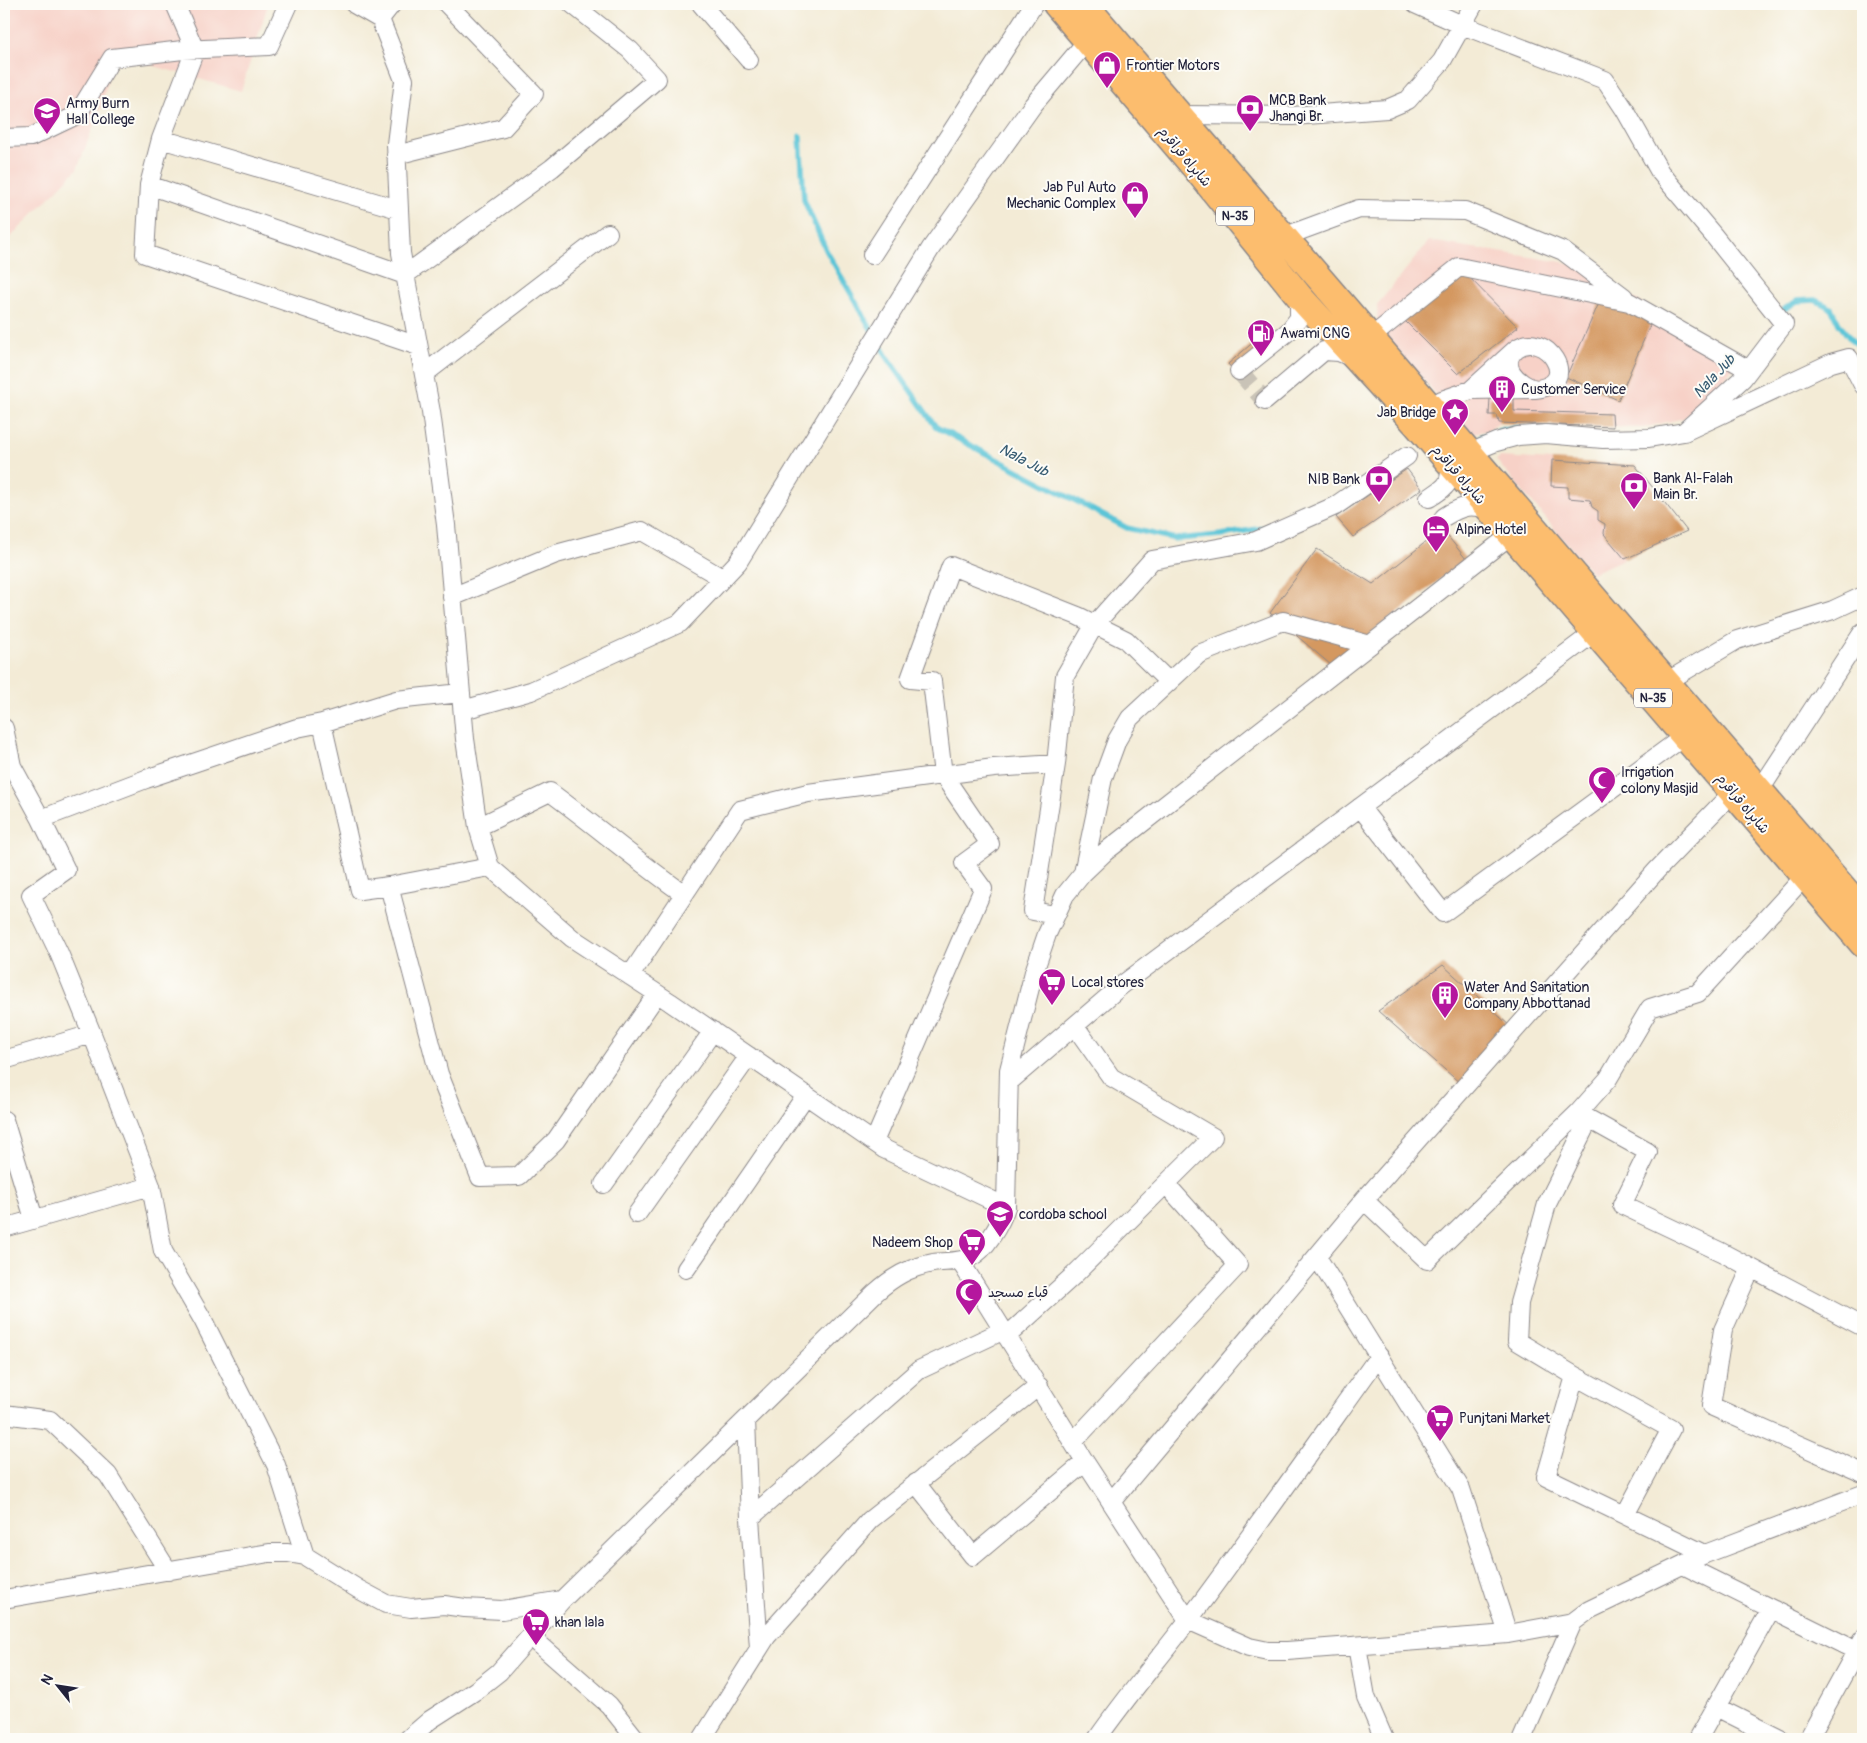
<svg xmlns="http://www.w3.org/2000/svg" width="1867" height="1743" viewBox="0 0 1867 1743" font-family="Pangolin,'Playpen Sans Arabic',sans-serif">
<rect width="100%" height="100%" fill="#fdfcf7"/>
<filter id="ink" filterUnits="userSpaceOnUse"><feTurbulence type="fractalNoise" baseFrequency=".02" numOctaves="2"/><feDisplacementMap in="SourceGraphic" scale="10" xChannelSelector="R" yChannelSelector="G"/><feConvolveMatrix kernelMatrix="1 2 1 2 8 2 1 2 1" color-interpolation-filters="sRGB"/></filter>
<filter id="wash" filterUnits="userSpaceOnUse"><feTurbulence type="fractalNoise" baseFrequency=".0096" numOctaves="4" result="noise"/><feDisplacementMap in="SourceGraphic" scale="20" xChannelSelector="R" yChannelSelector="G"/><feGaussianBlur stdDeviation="1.12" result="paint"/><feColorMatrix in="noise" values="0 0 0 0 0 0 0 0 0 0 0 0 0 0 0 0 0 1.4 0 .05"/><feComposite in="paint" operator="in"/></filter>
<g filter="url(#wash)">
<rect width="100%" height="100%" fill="#f3ebd6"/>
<path fill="#f7d1c7" d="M4,4h264l-27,87 -128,-37 -10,47 -26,68 -68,70 -5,1z
M1429,241l146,23 166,97 -57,57 -42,10 -143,-5 -12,8 -17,2 -92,-105 -1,-23z
M1500,457l135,8 52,66 -95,42 -96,-113z"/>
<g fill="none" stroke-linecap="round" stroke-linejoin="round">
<path stroke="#5bc5d7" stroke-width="5.5" d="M800,136l4,64 22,50 61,107 49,70 191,101 49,11 45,-4 49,-8
M1780,315l3,-5 14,-9 18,-1 16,8 8,16 13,17 11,8
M1480,437l24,-8 15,-1"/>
</g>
<g id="blocks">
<path fill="#d49860" d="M1460,268l58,59 -60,47 -59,-59z
M1603,294l51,22 -36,84 -52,-23z
M1264,333l14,16 -36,31 -14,-16z
M1490,398l24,1v12l98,3 1,13 -114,-4 -2,-8h-8z
M1552,460l83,5 52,66 -62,28 -21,-25 1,-10 -7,-4v-9l-6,-4 -2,-7 -22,-2v-11l-17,-1z
M1407,469l15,20 -69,48 -17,-20z
M1442,529l24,30 -135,106 -61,-52 47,-64 56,35z
M1443,965l68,62 -50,57 -83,-73z"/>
</g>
</g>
<g filter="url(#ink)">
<use href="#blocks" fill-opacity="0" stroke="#8a8688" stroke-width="1"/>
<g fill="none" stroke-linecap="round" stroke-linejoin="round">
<path stroke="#c9c3b7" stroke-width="18" stroke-dasharray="18 9" stroke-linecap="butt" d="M1239,371l26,30"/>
<g stroke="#8a8688" stroke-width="20">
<path id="minor" d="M175,4l20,46 -34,89 -12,46 -4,69 273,92
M354,4l26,15
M392,4l-12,15 24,61 -8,64 5,109 30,159 15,113 19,214 13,88 12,40 82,71 98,64 214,147 122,58
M701,4l48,56
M1415,4l47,21 143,55 20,30 35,62 54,64 70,88 -41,54 -59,54
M1179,115l114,1 94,-7 21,-9 34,-39 32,-57
M4,138l27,-1 46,-22 35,-57 71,-8 86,-4 19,-42
M161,139l237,70
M396,155l107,-27 31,-34 -87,-90
M149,185l256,90 147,-107 105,-89 -27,-29 -58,-46
M1283,237l76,-28 106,2 98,40 61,46
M872,255l162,-251
M1370,338l89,-71 170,35 120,68
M1239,371l50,-40 10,-13v-22
M424,374l184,-141
M1471,390l64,-1c49,-4 9,-62 -19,-40 -19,16 3,36 19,40
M1265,401l59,-50 15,1 14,6
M1430,407l12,-7 29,-10 44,-40
M1469,453l27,-11 22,-6 28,-2 57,5 46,-1 35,-6 147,-69 18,-5 14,27
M1429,498c17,-11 22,-13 21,-34
M1444,517c19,-12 26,-13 47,-7
M452,597l104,-43 86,-23 80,47
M1666,682l71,-42 96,-30 30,-14
M463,710l68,-19 149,-68 58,-61 193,-314 102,-143 54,-64
M322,723l38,167 29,-4
M4,728l8,38 29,53
M1056,764l9,-88 30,-52 57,-64 104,-19 79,-35 72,-50
M1760,790l103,-158
M1360,807l83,106 243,-178
M478,827l72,-35c45,33 88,70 134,102
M490,867l-101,19 50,188 41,103 39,-1 37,-36 101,-146
M1083,873l20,-95 14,-38 13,-22 69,-64 84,-33 87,24
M1805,876l-107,117 -48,15 -42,71 -30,34 70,39 -26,53 99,47 142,75
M630,976l110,-166 68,-17 186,-25 62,-4 -23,147 22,4
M92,1034l-33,-81 -28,-58 35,-25 -25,-51 105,-40 151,-51 25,-5 74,-23 65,-7
M4,1060l88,-26 59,152 12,65 40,69 73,145 29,91
M1009,1082l113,-97 473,-353
M1578,1113l-151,147 -63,-60 293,-330 76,-78
M4,1120l30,99
M874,1142l109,-253 -19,-26 26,-19 -47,-69 -11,-94 -22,-2 41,-113 127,50 48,24 43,42
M604,1184l109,-153
M637,1214l112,-158
M4,1228l147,-42
M1317,1257l144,232 47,145
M960,1261l125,201 103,158 61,27 19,4h19l221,-17 65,-12 16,-12 116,-56 158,-60
M1751,1268l-28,62 -12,76 152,67
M686,1269l120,-174
M1007,1336l66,-60 140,-139 -102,-60 -36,-51
M1575,1376l-58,-35 2,-38 28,-99 42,-85
M4,1414l46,6 58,55 60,96
M746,1420l4,98
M1073,1442l165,-177 -72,-81
M916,1483l57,73 112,-94
M1111,1502l253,-302
M1625,1515l46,-86 -96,-53 -29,101 159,77
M1683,1565l180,89
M4,1599l265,-46h19l17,3 53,33 28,15 25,4 33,-3 21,3 37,2 60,-10
M530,1636l79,69 27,34
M1357,1646l9,51 18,42
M759,1648l-9,-130 169,-148 85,-40
M1716,1707l64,32
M408,1739l22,-19 45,-29 24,-19 63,-72 313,-307c18,-16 33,-25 58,-30 12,-2 26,0 38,-6 15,-7 30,-34 35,-50l3,-137 25,-98 13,-38 18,-39 18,-22 22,-21 407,-318
M702,1739l65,-103 103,-116 169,-134
M1097,1739c29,-42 62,-80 93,-121 64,-86 126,-174 189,-262
M1522,1739l51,-117
M1698,1739l73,-130
M1808,1739l55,-100"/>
</g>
<g stroke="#8a8688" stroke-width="29">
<path id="highway" d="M1056,4l137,161 106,131 118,129 446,519
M1084,4l779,907"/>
</g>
<use href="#minor" stroke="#fff" stroke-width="18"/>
<use href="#highway" stroke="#fcbd6e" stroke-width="26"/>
</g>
</g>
<defs>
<g id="shop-pin" transform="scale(1.4375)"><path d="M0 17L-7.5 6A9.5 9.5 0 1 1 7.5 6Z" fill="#b5179e" stroke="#fdfcf7"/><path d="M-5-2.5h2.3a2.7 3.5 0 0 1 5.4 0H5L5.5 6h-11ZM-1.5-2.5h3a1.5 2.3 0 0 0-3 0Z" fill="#fff"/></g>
<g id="bank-pin" transform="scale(1.4375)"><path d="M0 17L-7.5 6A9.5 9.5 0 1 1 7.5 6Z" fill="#b5179e" stroke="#fdfcf7"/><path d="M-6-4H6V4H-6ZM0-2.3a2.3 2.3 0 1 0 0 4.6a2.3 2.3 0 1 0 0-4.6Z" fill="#fff"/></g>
<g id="university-pin" transform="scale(1.4375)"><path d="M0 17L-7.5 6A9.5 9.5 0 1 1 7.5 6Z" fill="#b5179e" stroke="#fdfcf7"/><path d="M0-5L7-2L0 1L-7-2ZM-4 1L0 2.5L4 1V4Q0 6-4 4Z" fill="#fff"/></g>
<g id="fuel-pin" transform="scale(1.4375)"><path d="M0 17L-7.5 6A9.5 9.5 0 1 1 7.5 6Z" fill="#b5179e" stroke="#fdfcf7"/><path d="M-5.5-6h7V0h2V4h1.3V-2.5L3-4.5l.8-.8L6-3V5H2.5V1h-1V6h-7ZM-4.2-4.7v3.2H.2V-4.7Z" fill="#fff"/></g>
<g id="building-pin" transform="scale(1.4375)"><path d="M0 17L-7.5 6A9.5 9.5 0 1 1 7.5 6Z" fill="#b5179e" stroke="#fdfcf7"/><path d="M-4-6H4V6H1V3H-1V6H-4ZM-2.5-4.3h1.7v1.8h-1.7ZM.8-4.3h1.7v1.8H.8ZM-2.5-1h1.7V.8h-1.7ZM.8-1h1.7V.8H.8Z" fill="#fff"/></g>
<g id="sight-pin" transform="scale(1.4375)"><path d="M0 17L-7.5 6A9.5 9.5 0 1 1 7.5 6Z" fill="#b5179e" stroke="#fdfcf7"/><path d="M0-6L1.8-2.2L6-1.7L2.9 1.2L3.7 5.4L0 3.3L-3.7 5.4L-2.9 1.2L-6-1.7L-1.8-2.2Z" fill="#fff"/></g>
<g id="hotel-pin" transform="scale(1.4375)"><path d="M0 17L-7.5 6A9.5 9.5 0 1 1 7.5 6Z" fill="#b5179e" stroke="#fdfcf7"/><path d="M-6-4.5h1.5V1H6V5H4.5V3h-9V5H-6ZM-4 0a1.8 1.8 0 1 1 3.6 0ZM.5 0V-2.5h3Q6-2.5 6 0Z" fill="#fff"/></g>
<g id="mosque-pin" transform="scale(1.4375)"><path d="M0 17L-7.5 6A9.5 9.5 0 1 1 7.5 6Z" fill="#b5179e" stroke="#fdfcf7"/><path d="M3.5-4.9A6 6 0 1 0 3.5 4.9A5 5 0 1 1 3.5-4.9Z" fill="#fff"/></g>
<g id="supermarket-pin" transform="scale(1.4375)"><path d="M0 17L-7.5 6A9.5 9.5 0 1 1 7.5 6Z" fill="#b5179e" stroke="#fdfcf7"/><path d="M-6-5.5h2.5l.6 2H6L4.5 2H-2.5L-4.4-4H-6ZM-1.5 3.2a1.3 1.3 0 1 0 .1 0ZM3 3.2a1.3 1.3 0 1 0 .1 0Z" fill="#fff"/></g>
<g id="school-pin" transform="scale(1.4375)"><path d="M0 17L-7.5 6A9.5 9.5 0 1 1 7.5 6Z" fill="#b5179e" stroke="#fdfcf7"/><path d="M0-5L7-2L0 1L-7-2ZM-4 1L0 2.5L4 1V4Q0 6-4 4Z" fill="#fff"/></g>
</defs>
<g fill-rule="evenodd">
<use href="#shop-pin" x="1107" y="65"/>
<use href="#bank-pin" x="1250" y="108"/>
<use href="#university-pin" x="47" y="111"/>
<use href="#shop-pin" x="1135" y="195"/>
<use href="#fuel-pin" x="1261" y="333"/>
<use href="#building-pin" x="1502" y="389"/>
<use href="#sight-pin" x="1455" y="412"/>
<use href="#bank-pin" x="1379" y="479"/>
<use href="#bank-pin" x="1634" y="486"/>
<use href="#hotel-pin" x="1436" y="529"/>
<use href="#mosque-pin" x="1602" y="780"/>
<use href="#supermarket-pin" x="1052" y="982"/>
<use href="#building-pin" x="1445" y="995"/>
<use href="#school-pin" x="1000" y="1214"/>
<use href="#supermarket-pin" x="972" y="1242"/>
<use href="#mosque-pin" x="969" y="1292"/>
<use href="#supermarket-pin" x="1440" y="1418"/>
<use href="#supermarket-pin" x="536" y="1622"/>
</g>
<g text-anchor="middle" stroke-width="4" stroke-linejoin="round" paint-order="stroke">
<g fill="#fdfcf7" stroke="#646373" stroke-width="1">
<rect x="1216" y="206.5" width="38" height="19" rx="4"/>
<rect x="1634" y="688.5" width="38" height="19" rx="4"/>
</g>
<g font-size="12" font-weight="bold" fill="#22223b">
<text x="1235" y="220">N-35</text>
<text x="1653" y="702">N-35</text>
</g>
<g font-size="14" fill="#22223b" stroke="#fdfcf7" text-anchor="start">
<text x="1126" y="70">Frontier Motors</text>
<text x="1269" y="105">MCB Bank<tspan x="1269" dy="16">Jhangi Br.</tspan></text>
<text x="66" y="108">Army Burn<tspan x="66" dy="16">Hall College</tspan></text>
<text x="1116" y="192" text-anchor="end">Jab Pul Auto<tspan x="1116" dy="16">Mechanic Complex</tspan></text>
<text x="1280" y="338">Awami CNG</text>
<text x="1521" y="394">Customer Service</text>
<text x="1436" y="417" text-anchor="end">Jab Bridge</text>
<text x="1653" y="483">Bank Al-Falah<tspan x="1653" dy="16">Main Br.</tspan></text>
<text x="1360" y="484" text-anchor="end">NIB Bank</text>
<text x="1455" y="534">Alpine Hotel</text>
<text x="1621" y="777">Irrigation<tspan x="1621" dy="16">colony Masjid</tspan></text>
<text x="1071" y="987">Local stores</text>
<text x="1464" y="992">Water And Sanitation<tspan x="1464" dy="16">Company Abbottanad</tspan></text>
<text x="1019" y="1219">cordoba school</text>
<text x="953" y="1247" text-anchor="end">Nadeem Shop</text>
<text x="988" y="1297">قباء مسجد</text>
<text x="1459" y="1423">Punjtani Market</text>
<text x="555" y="1627">khan lala</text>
</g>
<g font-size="14" fill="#22223b" stroke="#fdfcf7">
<text transform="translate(1185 156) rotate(50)" y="5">شاہراہ قراقرم</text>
<text transform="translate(1459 474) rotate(49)" y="5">شاہراہ قراقرم</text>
<text transform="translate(1743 803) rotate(50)" y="5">شاہراہ قراقرم</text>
</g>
<g font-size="15" font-style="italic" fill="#365b72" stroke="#fdfcf7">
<text transform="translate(1714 376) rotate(-47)" y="5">Nala Jub</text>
<text transform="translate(1024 460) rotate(28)" y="5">Nala Jub</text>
</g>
</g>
<rect width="1867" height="1743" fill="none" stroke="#fdfcf7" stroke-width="20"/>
<g transform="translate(58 1686) rotate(300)" stroke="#fdfcf7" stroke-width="4" paint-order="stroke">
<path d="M0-4L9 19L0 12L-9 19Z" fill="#22223b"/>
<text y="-8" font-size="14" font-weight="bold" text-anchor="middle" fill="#22223b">N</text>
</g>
</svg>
